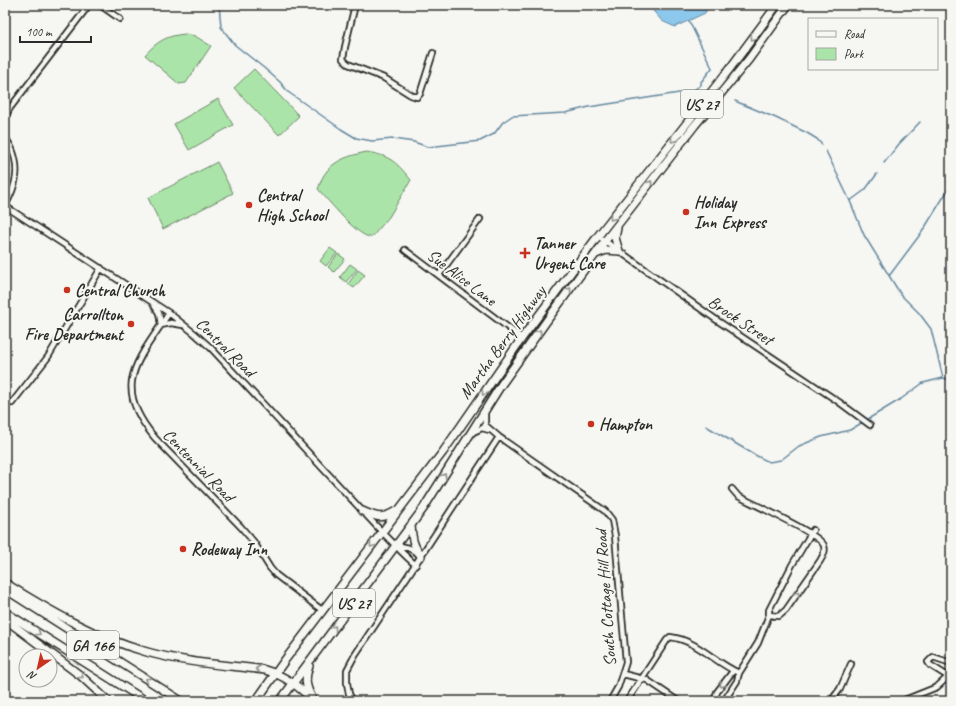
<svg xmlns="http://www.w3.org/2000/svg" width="956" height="706" viewBox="0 0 956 706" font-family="Caveat,sans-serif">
<rect width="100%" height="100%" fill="#f6f6f2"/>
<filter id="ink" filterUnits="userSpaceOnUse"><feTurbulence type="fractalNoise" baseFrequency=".025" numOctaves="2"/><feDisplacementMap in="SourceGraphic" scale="8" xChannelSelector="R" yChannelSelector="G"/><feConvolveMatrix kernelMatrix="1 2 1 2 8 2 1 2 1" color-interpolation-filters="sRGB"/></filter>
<g filter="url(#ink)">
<path fill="#abe4a8" stroke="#6b886a" d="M186,34l9,2 16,10 -25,37 -7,1 -34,-29c12,-14 23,-20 41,-21z
M254,69l45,47 -20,19 -45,-47z
M218,99l15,26 -44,25 -15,-26z
M367,152c24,4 29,10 44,28l-22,37 -17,20c-12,3 -45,-38 -54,-48 2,-4 3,-10 6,-14 9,-15 27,-20 43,-23z
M217,162l16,31 -70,36 -15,-31z
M330,248l7,5 -11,13 -6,-5z
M338,254l7,5 -11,13 -6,-5z
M350,264l7,5 -11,13 -6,-5z
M358,270l7,5 -11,13 -6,-4z"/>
<path fill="#8cc8ec" stroke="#65899f" d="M648,5h61l-4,8 -30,14 -13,-6z"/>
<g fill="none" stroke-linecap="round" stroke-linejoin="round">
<path stroke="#65899f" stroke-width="1.5" d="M219,5l2,22 14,18 29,23 16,14 8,10 53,37 15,9 16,3 21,-2 21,3 14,5 52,-6 14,-7 9,-12 9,-6 53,-3 24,-6 103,-16 9,-6v-3l11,-14 -23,-47
M735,101l41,17 31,15 10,6 5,6
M826,151l24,50 14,34 37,60 18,18 12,16 12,49
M884,163l15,-19 21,-22
M850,201l15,-11 12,-16
M889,276l33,-44 26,-42
M706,426l49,29 14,7 12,-2 18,-14 22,-9 29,-7 51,-31 22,-16 20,-5 8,2"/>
<g stroke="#2b2b2b" stroke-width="8">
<path id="minor" d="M100,5l20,14
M355,5l-10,42 -2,12 5,5 36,14 27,17 6,2 3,-3 13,-41
M5,117l5,-9 79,-103
M5,136c1,4 4,7 6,11 10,22 5,39 -6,59
M5,206l164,107 25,20 17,15 171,184c12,11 21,23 34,33
M598,236l120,85 121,81 31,23
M405,250l117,88
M439,275l41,-56
M152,302l7,11 2,12 10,-2 12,2
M169,313c-31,48 -59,72 -14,125l86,89 12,14 17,27 6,7 47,36
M12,403l36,-46 53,-89
M485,413v12l14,12
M471,433l11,-5 7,2
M732,489l6,7c13,7 84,39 86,50 2,5 -1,10 -4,15l-34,49 -7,6 -10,-1
M396,545l13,3 10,6
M623,674l24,6 31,21
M949,677l-19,-12 -2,-3 5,-5 18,6
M353,701l-4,-7 -2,-11v-13l8,-15 54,-81 90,-137 106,74 7,9 3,16 11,126 -8,25 -8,14
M627,701l40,-61 3,-3c27,3 45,26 69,36
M714,701l3,-9 16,-21
M724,701l13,-20 2,-8 19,-30 11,-28v-5l23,-45 21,-35
M831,701l9,-12 11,-25
M902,701l35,-14 14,-13"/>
</g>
<g stroke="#2b2b2b" stroke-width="10">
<path id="highway" d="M617,228l-2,10 4,13
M596,254l10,-4 13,1
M362,511c15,6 19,9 34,0
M411,525c1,14 2,20 10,31
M5,583c45,28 91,55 142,69 39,11 79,13 118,18 21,6 33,16 49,31
M5,589l176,112
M5,612l141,89
M5,619l76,57 27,25
M309,666c-4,12 -4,19 2,30
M256,701l29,-41 158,-208 79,-114 76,-102 133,-169 46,-62
M280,701l143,-192 78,-124 47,-66 57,-78 90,-116 54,-66 39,-54"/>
</g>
<use href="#minor" stroke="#f6f6f2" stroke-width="4.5"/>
<use href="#highway" stroke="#f6f6f2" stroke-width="7"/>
</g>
<defs><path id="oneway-chevron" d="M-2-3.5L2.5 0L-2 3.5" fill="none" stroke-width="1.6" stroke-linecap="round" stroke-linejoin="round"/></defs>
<g stroke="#90908e">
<use href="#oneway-chevron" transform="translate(753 38) rotate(126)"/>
<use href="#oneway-chevron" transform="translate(673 140) rotate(129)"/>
<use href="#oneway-chevron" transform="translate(650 183) rotate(-52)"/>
<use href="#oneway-chevron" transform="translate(612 218) rotate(127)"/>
<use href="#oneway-chevron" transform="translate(569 290) rotate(-54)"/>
<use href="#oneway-chevron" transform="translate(539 332) rotate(-54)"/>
<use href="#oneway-chevron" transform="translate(484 393) rotate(125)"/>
<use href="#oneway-chevron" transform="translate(444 476) rotate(-58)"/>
<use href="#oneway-chevron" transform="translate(372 545) rotate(128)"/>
<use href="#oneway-chevron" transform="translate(797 594) rotate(-55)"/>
<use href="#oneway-chevron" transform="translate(334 628) rotate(-53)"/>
<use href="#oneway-chevron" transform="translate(38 633) rotate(32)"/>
<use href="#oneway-chevron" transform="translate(258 669) rotate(-174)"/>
<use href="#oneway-chevron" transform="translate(81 676) rotate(39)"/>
<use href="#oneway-chevron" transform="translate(148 680) rotate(-148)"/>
<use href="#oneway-chevron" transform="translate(722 685) rotate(125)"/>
</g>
</g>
<g fill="#c8321e" stroke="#f6f6f2" stroke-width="1.5">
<circle cx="249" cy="205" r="4"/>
<circle cx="686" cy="212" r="4"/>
<path d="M523 247h4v4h4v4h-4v4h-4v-4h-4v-4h4z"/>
<circle cx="67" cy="290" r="4"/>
<circle cx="131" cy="324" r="4"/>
<circle cx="591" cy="424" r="4"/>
<circle cx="183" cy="549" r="4"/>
</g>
<g text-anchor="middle" stroke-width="4" stroke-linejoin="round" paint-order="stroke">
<g fill="#f6f6f2" stroke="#686867" stroke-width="1">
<rect x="681" y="90" width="42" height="28" rx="3"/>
<rect x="333" y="589" width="42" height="28" rx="3"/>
<rect x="67" y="631" width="52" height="28" rx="3"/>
</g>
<g font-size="16" font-weight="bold" fill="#2b2b2b">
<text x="702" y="110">US 27</text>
<text x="354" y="609">US 27</text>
<text x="93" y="651">GA 166</text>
</g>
<g font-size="17" font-weight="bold" fill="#2b2b2b" stroke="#f6f6f2" text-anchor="start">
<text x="257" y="201">Central<tspan x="257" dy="20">High School</tspan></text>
<text x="694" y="208">Holiday<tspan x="694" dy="20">Inn Express</tspan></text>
<text x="534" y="249">Tanner<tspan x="534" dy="20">Urgent Care</tspan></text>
<text x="75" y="296">Central Church</text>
<text x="123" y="320" text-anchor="end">Carrollton<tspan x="123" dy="20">Fire Department</tspan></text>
<text x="599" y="430">Hampton</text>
<text x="191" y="555">Rodeway Inn</text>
</g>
<g font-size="17" fill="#2b2b2b" stroke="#f6f6f2">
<text transform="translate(462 277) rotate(37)" y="6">Sue Alice Lane</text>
<text transform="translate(741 320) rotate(34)" y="6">Brock Street</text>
<text transform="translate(502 342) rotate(-54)" y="6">Martha Berry Highway</text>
<text transform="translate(226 347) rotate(45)" y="6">Central Road</text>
<text transform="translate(199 465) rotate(46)" y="6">Centennial Road</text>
<text transform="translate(605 598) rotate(-94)" y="6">South Cottage Hill Road</text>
</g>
</g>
<rect width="956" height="706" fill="none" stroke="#f6f6f2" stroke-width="20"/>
<rect x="10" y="10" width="936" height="686" fill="none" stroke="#2b2b2b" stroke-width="1.5" filter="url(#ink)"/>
<rect x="808" y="18" width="130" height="52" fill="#f6f6f2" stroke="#a5a5a2"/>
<rect x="816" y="31" width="20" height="6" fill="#f6f6f2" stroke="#a5a5a2"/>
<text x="844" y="38" font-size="12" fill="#2b2b2b">Road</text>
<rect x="816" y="48" width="20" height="12" fill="#abe4a8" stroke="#a5a5a2"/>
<text x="844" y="58" font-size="12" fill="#2b2b2b">Park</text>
<g transform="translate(38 668) rotate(214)"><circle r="19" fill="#f6f6f2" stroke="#a5a5a2"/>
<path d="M0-3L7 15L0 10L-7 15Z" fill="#c8321e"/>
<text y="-6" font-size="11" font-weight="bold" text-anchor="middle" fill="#2b2b2b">N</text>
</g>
<path d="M20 36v6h71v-6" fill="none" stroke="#2b2b2b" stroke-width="2"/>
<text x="26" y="36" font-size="12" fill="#2b2b2b" stroke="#f6f6f2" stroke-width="3" paint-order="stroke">100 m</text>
</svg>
